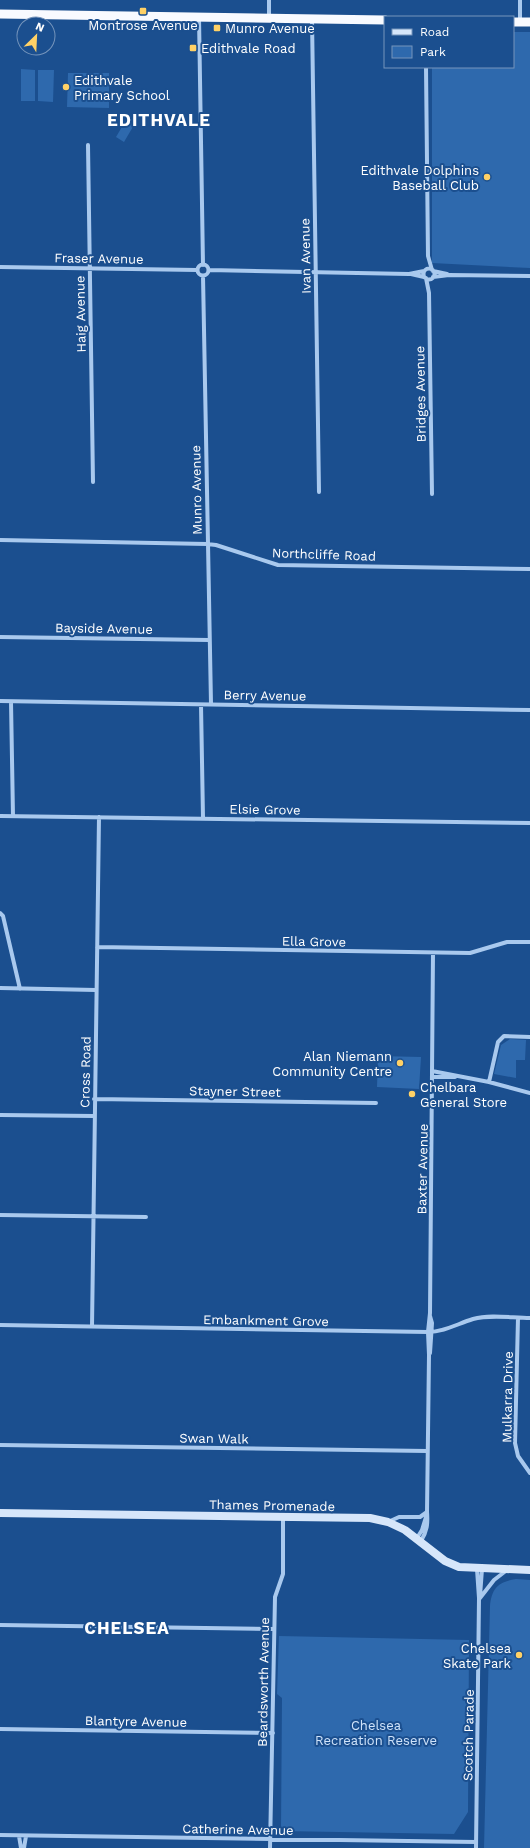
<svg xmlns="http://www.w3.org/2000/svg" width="530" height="1848" viewBox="0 0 530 1848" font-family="'Work Sans',sans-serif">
<rect width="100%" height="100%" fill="#1b4f8f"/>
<path fill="#2e69ad" d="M513,32h17v236l-98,-5v-196h81z
M21,69l14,1v31h-14z
M38,70h16l-1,32 -15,-1z
M68,73h41v35l-42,-1z
M126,120l8,5 -10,17 -8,-5z
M510,1039l16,1 -1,20h-9v18l-22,-4 7,-29z
M378,1056l43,1 -2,32 -42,-2z
M516,1579l14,1v268h-46l6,-242c2,-18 8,-24 26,-27z
M279,1636l190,4 -1,172 -14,22 -173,-3 1,-133 -5,-4z"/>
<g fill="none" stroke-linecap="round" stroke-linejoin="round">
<path stroke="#a9c9ee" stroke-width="4" d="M269,0v18
M520,0v22
M199,17l4,248
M312,19l7,473
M426,67l2,189 4,14
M88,145l5,337
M197.5 270a5.5 5.5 0 1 1 11 0a5.5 5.5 0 1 1-11 0Z
M0,267l197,3
M423.5 274a5.5 5.5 0 1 1 11 0a5.5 5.5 0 1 1-11 0Z
M209,270l200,4 15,-3
M433,271l14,3
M411,274l13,3
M203,276l8,428
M433,277l16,-2 81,1
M426,278l3,15 3,201
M0,540l207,4 9,1 62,20 252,4
M0,637l209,3
M0,701l530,9
M11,702l2,114
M201,705l2,113
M0,816l530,7
M0,913l3,3 17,73
M97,947l373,6 37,-11h23
M0,988l96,2
M432,1071l57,11 41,11
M432,1077h23
M489,1082l9,-40 6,-6 26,1
M94,1099l282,4
M0,1115l94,1
M0,1215l146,2
M518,1318l-3,125 3,13 12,17
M0,1325l428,7c16,0 29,-8 45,-13 18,-5 39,-1 57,-1
M92,1327l7,-510
M430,1353l2,-30 -2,-7
M0,1445l427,6
M388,1522l11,-5h21l7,-5
M417,1538l5,-8 4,-13
M421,1541c6,-10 7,-17 6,-29l2,-157 -1,-23 2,-19 3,-360
M480,1596l2,-27
M480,1598l14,-18 13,-10
M0,1625l274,4
M0,1729l273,4
M0,1835l476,7
M19,1836l2,12
M24,1848l2,-12
M270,1848l5,-251 8,-23v-57
M476,1848l3,-250 -2,-29"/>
<path stroke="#d6e6fa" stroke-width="8" d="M0,1513l370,5 18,4 17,8 40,31 14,6 71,3"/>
<path stroke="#f8faff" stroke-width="9" d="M0,14l385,6
M513,22h17"/>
</g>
<g fill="#ffd166" stroke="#1b4f8f" stroke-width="1.5">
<rect x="139" y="7" width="8" height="8" rx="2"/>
<rect x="213" y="24" width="8" height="8" rx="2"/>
<rect x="189" y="44" width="8" height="8" rx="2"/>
<circle cx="66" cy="87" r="4"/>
<circle cx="487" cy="177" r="4"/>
<circle cx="400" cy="1063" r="4"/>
<circle cx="412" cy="1094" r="4"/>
<circle cx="519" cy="1655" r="4"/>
</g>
<g text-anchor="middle" stroke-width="4" stroke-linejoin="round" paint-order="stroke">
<g font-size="13" fill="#fff" stroke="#1b4f8f" text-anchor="start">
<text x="143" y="30" text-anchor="middle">Montrose Avenue</text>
<text x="225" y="33">Munro Avenue</text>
<text x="201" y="53">Edithvale Road</text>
<text x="74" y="85">Edithvale<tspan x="74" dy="15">Primary School</tspan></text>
<text x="479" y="175" text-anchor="end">Edithvale Dolphins<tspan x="479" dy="15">Baseball Club</tspan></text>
<text x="392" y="1061" text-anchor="end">Alan Niemann<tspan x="392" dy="15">Community Centre</tspan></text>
<text x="420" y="1092">Chelbara<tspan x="420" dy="15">General Store</tspan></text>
<text x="511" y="1653" text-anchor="end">Chelsea<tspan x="511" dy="15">Skate Park</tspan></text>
</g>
<g font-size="13" fill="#fff" stroke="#1b4f8f">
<text transform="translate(305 256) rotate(-91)" y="5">Ivan Avenue</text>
<text transform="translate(99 258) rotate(1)" y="5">Fraser Avenue</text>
<text transform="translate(80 314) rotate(-91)" y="5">Haig Avenue</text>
<text transform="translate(420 394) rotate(-91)" y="5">Bridges Avenue</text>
<text transform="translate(196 490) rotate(-91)" y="5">Munro Avenue</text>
<text transform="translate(324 554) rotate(2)" y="5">Northcliffe Road</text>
<text transform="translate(104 628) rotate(1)" y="5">Bayside Avenue</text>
<text transform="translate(265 695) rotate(1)" y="5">Berry Avenue</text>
<text transform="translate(265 809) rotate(1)" y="5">Elsie Grove</text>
<text transform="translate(314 941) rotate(1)" y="5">Ella Grove</text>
<text transform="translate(85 1072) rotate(-89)" y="5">Cross Road</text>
<text transform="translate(235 1091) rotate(1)" y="5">Stayner Street</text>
<text transform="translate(422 1169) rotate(-89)" y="5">Baxter Avenue</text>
<text transform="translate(266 1320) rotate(1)" y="5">Embankment Grove</text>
<text transform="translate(507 1397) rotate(-89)" y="5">Mulkarra Drive</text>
<text transform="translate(214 1438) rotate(1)" y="5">Swan Walk</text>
<text transform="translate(272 1505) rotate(1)" y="5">Thames Promenade</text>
<text transform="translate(263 1682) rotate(-89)" y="5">Beardsworth Avenue</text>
<text transform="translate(136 1721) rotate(1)" y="5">Blantyre Avenue</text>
<text transform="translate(468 1735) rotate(-89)" y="5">Scotch Parade</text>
<text transform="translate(238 1829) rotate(1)" y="5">Catherine Avenue</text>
</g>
<g font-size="13" fill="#cfe3fa" stroke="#1b4f8f">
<text x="376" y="1730">Chelsea<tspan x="376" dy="15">Recreation Reserve</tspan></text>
</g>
<g font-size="17" font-weight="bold" letter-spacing="1" fill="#fff" stroke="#1b4f8f">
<text x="159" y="126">EDITHVALE</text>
<text x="127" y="1634">CHELSEA</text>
</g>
</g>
<rect x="384" y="16" width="130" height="52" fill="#1b4f8f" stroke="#7695bc"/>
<rect x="392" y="29" width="20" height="6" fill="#d6e6fa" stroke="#7695bc"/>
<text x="420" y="36" font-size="12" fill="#ffffff">Road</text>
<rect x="392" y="46" width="20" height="12" fill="#2e69ad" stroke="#7695bc"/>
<text x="420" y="56" font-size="12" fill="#ffffff">Park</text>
<g transform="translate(36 36) rotate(24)"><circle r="19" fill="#1b4f8f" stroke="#7695bc"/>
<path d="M0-3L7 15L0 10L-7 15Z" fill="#ffd166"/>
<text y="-6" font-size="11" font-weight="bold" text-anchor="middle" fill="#ffffff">N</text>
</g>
</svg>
